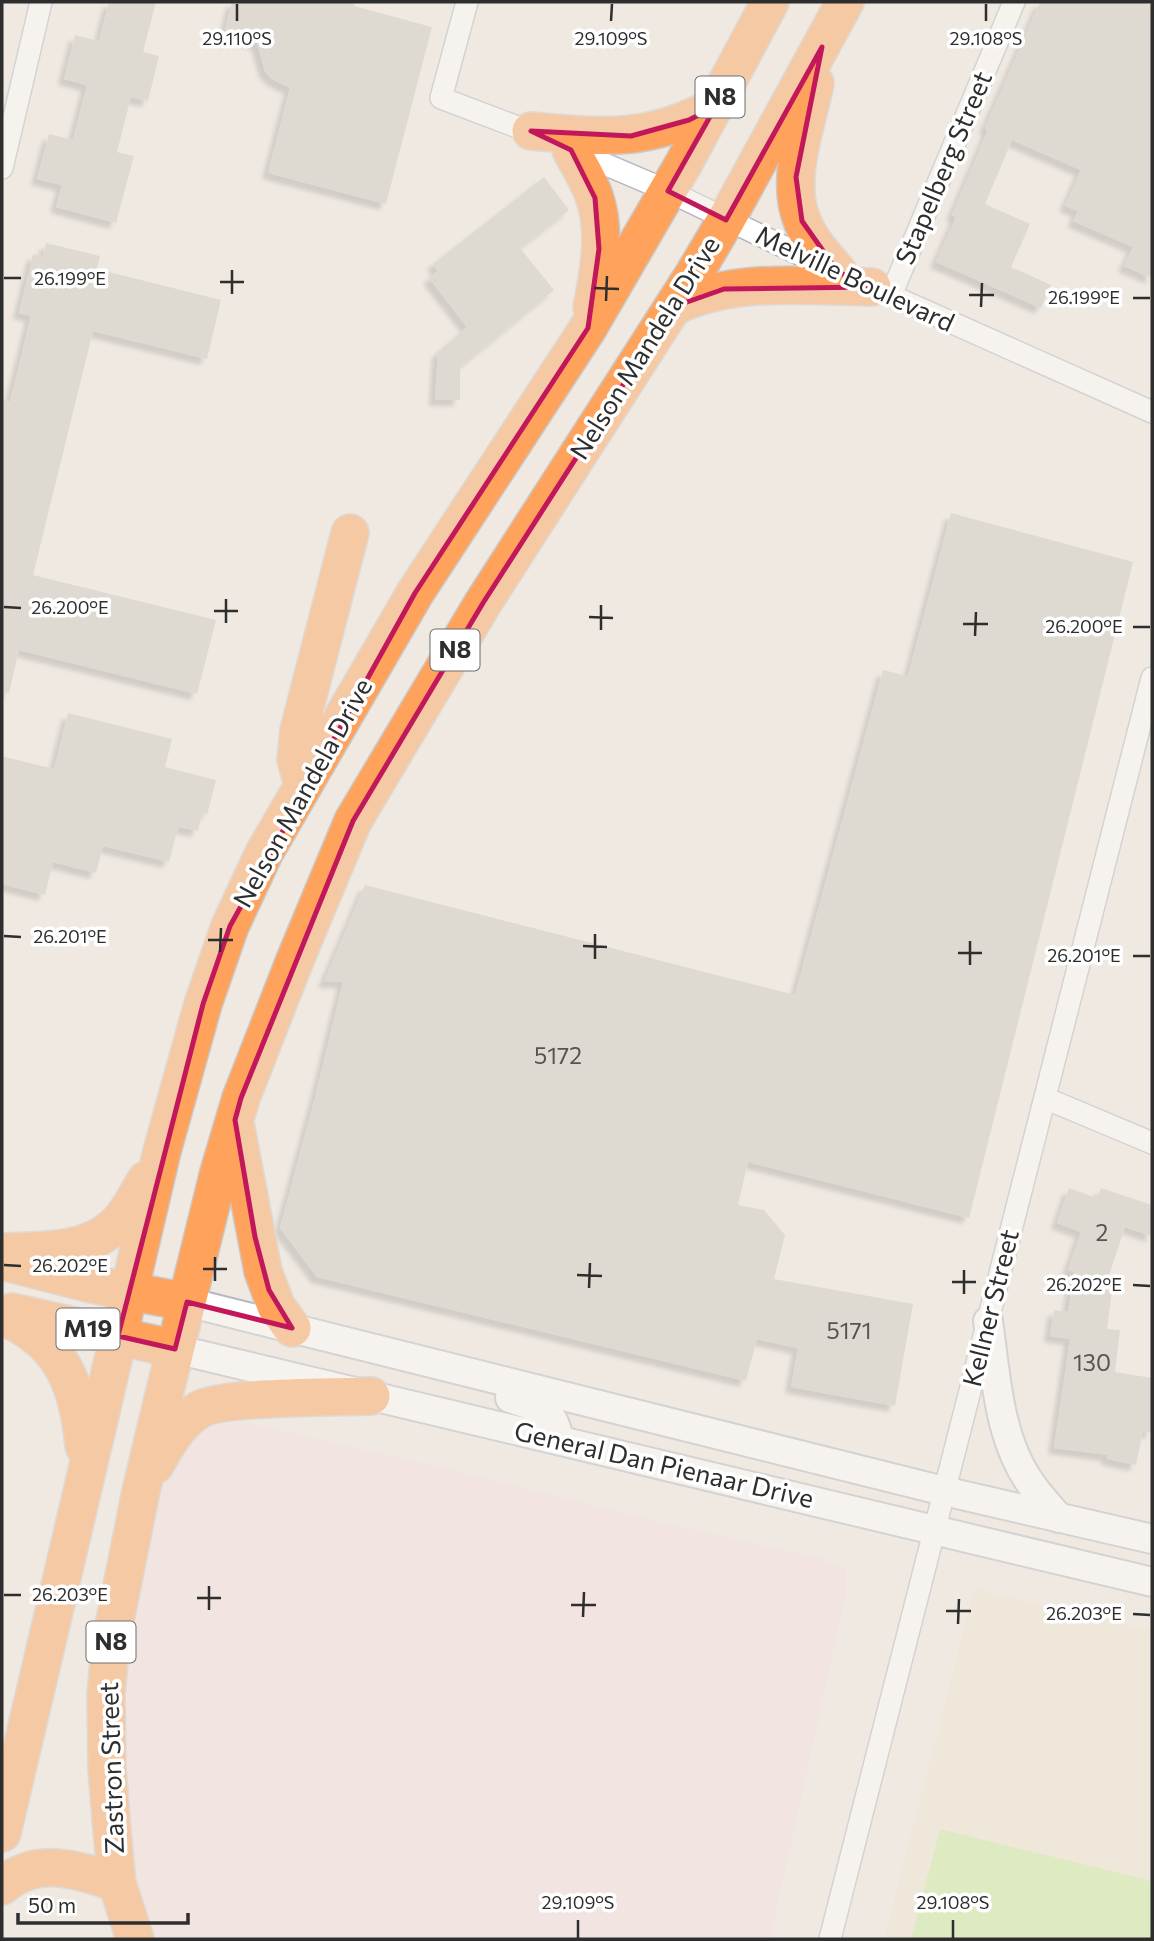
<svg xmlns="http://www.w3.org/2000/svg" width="1154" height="1941" viewBox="0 0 1154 1941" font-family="Commissioner,sans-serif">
<defs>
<filter id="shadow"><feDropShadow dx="-6" dy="6" stdDeviation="2" flood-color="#0004"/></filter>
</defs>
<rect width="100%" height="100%" fill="#efe9e1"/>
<path fill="#f0e6d1" d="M974,1588l178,43v308h-268z"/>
<path fill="#f5dfe0" d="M245,1422l224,52 196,49 155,35 26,11v25l-76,345h-620l-9,-31 -16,-90 -5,-117 15,-102 29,-117 14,-33 30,-24z"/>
<path fill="#c9ec9a" d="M940,1829l212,52v58h-241z"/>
<path fill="#cbc7bf" filter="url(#shadow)" d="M109,2h47l-13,50 16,4 -11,45 -17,-4 -14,55 17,4 -18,67 -60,-16 6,-22 -25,-6 12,-45 24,6 14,-55 -23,-6 11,-44 24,6z
M232,2h123l-1,4 78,21 -46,177 -118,-31 22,-85 -18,-9 -7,-8 -8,-28 -33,-8z
M1040,2h104l8,3v273l-28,-12 9,-19 -60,-26 5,-10 -13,-5 16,-36 -69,-30 -27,64 45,20 -19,43 40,18 -10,23 -105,-46 20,-45 -4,-2 36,-85 -3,-2z
M544,177l25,33 -49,38 34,42 -94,77v33h-25l3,-48 29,-25 -38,-49 9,-7 -5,-7z
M46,243l54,13 -3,13 124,31 -14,59 -114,-28 -60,244 183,45 -19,74 -178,-44 -10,43 -7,-1v-292l8,2 21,-86 -12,-3 14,-59 10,2z
M951,513l182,49 -164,656 -221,-56 -10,43 26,5 21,25 -11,44 139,25 -18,102 -104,-19 7,-39 -41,-9 -11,42 -429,-104 -37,-49 35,-130 28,-116h-19l41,-97 430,110 88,-325 25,6z
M68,713l104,26 -7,28 51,13 -9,35 -5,-2 -4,18 -20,-4 -9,35 -66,-16 -7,27 -43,-11 -8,33 -43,-11v-128l52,13z
M1069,1188l28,10 4,-10 51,17v31l-27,-9 -21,63 8,1 -5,38 13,1 -5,42 37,6v55l-9,-2 -7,34 -29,-6 1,-4 -54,-7 16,-109 -20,-3 4,-26 14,2 6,-40 -6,-2 13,-38 -24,-9z"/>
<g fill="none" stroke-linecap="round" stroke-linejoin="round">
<g stroke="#b4b7c1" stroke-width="24">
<path id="street" d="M467,2l-26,96 100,38
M574,151l94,40 156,75
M2,168l39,-166
M863,283l289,129
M891,295l123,-293
M1045,1098l107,45
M830,1939l322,-1261"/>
</g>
<g stroke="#b4b7c1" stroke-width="32">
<path id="secondary" d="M187,1302l757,189 208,48
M988,1321c8,54 10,117 43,163 8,12 19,23 28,34
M175,1349l977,233
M510,1398c30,11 43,8 49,42"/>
</g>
<g stroke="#c9c9c9" stroke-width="40">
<path id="highway" d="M815,83c-8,43 -31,97 -12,140 8,19 22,34 35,49
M531,131c75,6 115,12 185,-25
M571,150c8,16 19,32 24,49 11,33 4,74 -3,108
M673,307c61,-30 133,-21 199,-20
M303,786l-7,-27 3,-29 51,-197
M236,1128l27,143 13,35 16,22
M2,1252c41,-2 92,2 121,-35 9,-11 15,-24 23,-37
M6,1262l85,22 96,18
M12,1312l163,37
M2,1316c60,26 76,68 82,130
M155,1465c11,-20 23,-42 44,-55 22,-14 139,-13 172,-14
M2,1833l160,-682 41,-147 27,-78 34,-73 151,-260 173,-265 96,-165 86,-161
M2,1886c35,-31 76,-16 115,-3
M135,1939l-18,-56 -5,-52 -5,-62 -1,-75 5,-53 30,-150 22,-92 56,-227 22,-74 54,-138 58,-139 130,-218 211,-329 32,-54 119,-218"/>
</g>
<use href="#street" stroke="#fff" stroke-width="21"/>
<use href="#secondary" stroke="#fff" stroke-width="28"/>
<use href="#highway" stroke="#ffa35c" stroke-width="37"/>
</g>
<path d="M0 0H1154V1941H0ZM822,47l-26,130 6,44 36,51 34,15 -148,2 -51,18 -190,296 -130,218 -112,277 -6,22 20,117 14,53 23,38 -105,-26 -12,47 -57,-13 85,-332 27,-78 185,-333 173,-265 11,-79 -4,-51 -24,-48 -40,-19 100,5 58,-16 27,-14 -48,85 58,29z" fill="#efe9e1" fill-opacity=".55" fill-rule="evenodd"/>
<path fill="none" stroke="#c2185b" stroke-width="5" stroke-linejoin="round" d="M822,47l-26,130 6,44 36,51 34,15 -148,2 -51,18 -190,296 -130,218 -112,277 -6,22 20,117 14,53 23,38 -105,-26 -12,47 -57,-13 85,-332 27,-78 185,-333 173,-265 11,-79 -4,-51 -24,-48 -40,-19 100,5 58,-16 27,-14 -48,85 58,29z"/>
<path fill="none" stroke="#2e2e2e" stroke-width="2.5" d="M237,21v-17M611,21l1,-17M986,21v-17M4,278h17M220,282h24M594,288l25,1M232,294v-24M969,295h25M1133,298h17M606,301l1,-25M981,307l1,-24M4,607l17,1M214,611h24M589,617l24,1M226,623v-24M963,624h25M1133,627h17M601,630v-25M975,636l1,-24M4,936l17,1M208,940h25M583,946l24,1M220,952l1,-24M958,953h24M1133,956h17M595,959v-25M970,965v-24M4,1265l17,1M203,1269h24M577,1275l25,1M215,1281v-24M952,1282h24M1133,1285l17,1M589,1288l1,-25M964,1294v-24M4,1595h17M197,1598h24M571,1605h25M209,1610v-24M946,1611h25M1133,1614l17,1M583,1617l1,-25M958,1624l1,-25M578,1938v-18M953,1938v-18"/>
<g text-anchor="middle" stroke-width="7" stroke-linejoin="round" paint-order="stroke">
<g font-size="23" fill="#555452">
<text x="558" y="1064">5172</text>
<text x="1102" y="1241">2</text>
<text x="849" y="1339">5171</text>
<text x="1092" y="1371">130</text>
</g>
<g fill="#fff" stroke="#6d6d6d" stroke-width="2">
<rect x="695.5" y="76.5" width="49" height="41" rx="5"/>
<rect x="430.5" y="629.5" width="49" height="41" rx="5"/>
<rect x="56.5" y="1308.5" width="63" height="41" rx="5"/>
<rect x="86.5" y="1621.5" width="49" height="41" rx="5"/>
</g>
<g font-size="24" font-weight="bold" fill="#2e2e2e">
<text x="720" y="105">N8</text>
<text x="455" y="658">N8</text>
<text x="88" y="1337">M19</text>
<text x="111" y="1650">N8</text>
</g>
<g font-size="26" fill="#2e2e2e" stroke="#fff">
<text transform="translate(944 168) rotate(-67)" y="9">Stapelberg Street</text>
<text transform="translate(855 279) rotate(25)" y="9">Melville Boulevard</text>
<text transform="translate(645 348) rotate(-58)" y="9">Nelson Mandela Drive</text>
<text transform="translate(303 793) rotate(-61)" y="9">Nelson Mandela Drive</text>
<text transform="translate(991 1308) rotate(-76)" y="9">Kellner Street</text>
<text transform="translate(664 1465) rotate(13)" y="9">General Dan Pienaar Drive</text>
<text transform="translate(112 1768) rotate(-92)" y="9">Zastron Street</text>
</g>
</g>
<g font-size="18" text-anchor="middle" fill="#2e2e2e" stroke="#fff" stroke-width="7" stroke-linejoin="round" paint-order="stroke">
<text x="237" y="45">29.110°S</text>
<text x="611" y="45">29.109°S</text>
<text x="986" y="45">29.108°S</text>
<text x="70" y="285">26.199°E</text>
<text x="1084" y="304">26.199°E</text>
<text x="70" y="614">26.200°E</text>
<text x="1084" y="633">26.200°E</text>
<text x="70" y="943">26.201°E</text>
<text x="1084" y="962">26.201°E</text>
<text x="70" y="1272">26.202°E</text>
<text x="1084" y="1291">26.202°E</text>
<text x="70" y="1601">26.203°E</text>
<text x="1084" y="1620">26.203°E</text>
<text x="578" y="1909">29.109°S</text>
<text x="953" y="1909">29.108°S</text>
</g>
<rect width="1154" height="1941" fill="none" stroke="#2e2e2e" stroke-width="7"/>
<path d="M18 1913v10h170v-10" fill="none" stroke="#2e2e2e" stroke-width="3.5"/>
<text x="28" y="1913" font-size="21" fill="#2e2e2e" stroke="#ffffff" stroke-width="5" paint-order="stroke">50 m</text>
</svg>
